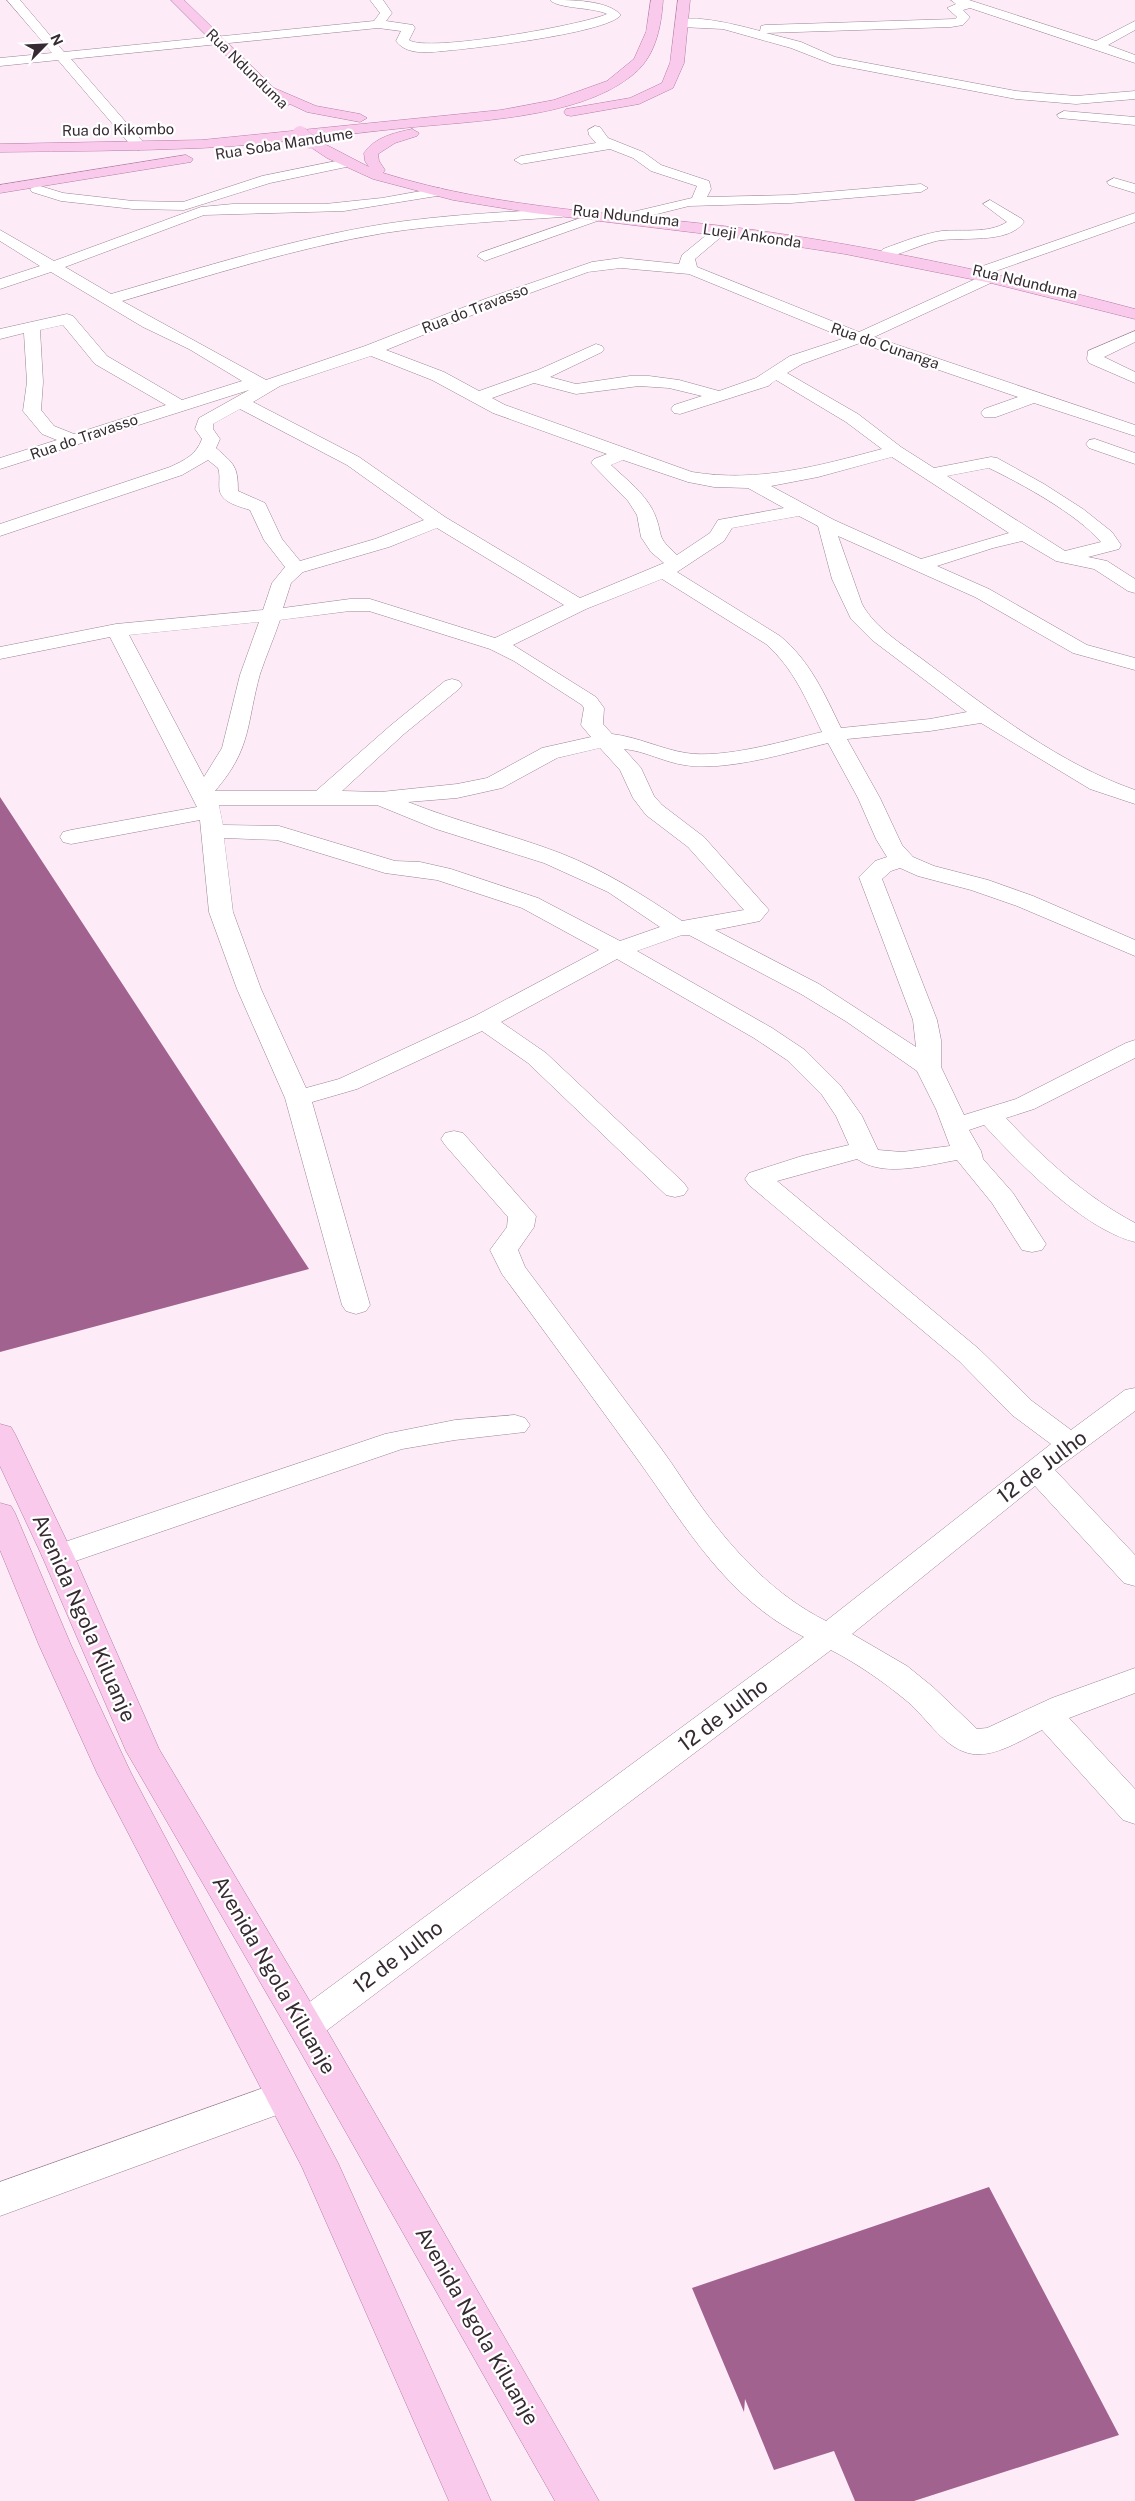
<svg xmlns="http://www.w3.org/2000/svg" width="1135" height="2501" viewBox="0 0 1135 2501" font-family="'Public Sans',sans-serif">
<rect width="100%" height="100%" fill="#fdecf7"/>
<path fill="#a1628f" d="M0,797l309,472 -309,83z
M989,2187l130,248 -205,66h-59l-21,-50 -60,19 -29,-71 -1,13 -52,-124z"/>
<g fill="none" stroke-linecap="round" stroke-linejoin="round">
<g stroke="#9c8394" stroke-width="1">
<path id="minor" d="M7,0h13l44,52 310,-31 6,-8 -10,-13h13l9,13 -6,8 27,4 2,3 -6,12c17,13 174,-15 198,-26 -14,-7 -49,-5 -57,-14 22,0 57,0 71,15 -15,19 -159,35 -189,37 -13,1 -28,0 -36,-11l5,-10 -23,-3 -307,31 73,84 2,3 -7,4 -5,-1 -76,-89 -58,6v-8l52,-5z
M951,0h18l127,41 39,-20v9l-27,15 27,10v8l-165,-55 -7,2 7,7 -7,8 -12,2 -185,6 35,9 34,15 181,34 60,5 59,-5v8l-59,5 -60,-5 -184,-35 -41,-16 -68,-19 -42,-2 -6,-4c11,-12 70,4 85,8l1,-5 4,-1 190,-6 2,-2 -10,-9 9,-4z
M1064,111l71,6v8l-76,-7 -2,-3z
M595,126l5,1 8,11 35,14 18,13 48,16 2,8 -4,8 84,-2 130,-11 7,4 -7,4 -130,11 -102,3 -60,15 -5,-1 -2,-3 2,-3 68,-16 5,-12 -46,-15 -18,-13 -23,-9 -89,15 -7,-4 7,-4 75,-13 -7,-8 -1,-5z
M346,159l5,1 2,3 -2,3 -81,17 -86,27 -51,-1 -72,-8 -29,-9 -2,-3 7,-4 26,8 70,8 50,1 79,-26z
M1114,178l21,6v9l-26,-8 -2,-3z
M438,188l5,1 2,3 -2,3 -99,16 -140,4 -139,52 46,27c90,-26 180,-55 273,-70 59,-9 118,-12 178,-15l7,4 -7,4c-60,4 -119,7 -178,16 -89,15 -176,43 -262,68l144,79 99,-34 120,-47 107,-37 29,-4 58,6 3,-9 33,-27 5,-2 8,5 -33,28 2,8 162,65 123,-56 -8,-5 3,-3 158,-55v9l-145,51 7,5 -2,3 -121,56 261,88v11l-101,-33 -38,14h-12l-3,-4 3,-4 34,-12 -158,-54 -58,21 -15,9 71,41 43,33 33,21 57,-11 6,1 47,26 39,25 29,23 9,13 -2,4 -31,8 19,4 28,18v14l-7,-2 -34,-22 -38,-8 -34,-20 -29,7 -56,18 52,23 98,56 48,13v12l-62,-17 -98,-56 -137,-61 24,68c14,26 45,43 68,61 63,47 130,99 205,125v14l-45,-15 -109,-66 -51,8 -83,8 33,59 22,47 11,12 21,9 54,14 45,16 102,44v16l-118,-50 -46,-16 -53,-14 -18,-8 -9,3 -9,8 55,141 4,20v27l23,48 52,-16 110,-56 9,-3v18l-101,51 -28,9c38,41 80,79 129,105v19c-52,-13 -115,-78 -151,-117l-15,5 12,21 2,8 30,34 33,51 -4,6 -10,2 -10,-2 -30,-47 -35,-43c-30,5 -73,18 -100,-1l-80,22 202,168 53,52 39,29 54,-40 10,-2v23l-80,59 80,85v31l-11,-3 -89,-97 -183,148 55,32 26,21 44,42 10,-1 65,-30 83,-30v25l-66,25 66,71v35l-12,-4 -81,-90c-20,10 -47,27 -69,24 -28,-4 -45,-35 -65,-52 -24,-20 -50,-38 -77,-52l-513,387 -13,4 -13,-4 -5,-11 5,-11 512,-378c-78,-39 -117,-109 -166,-177 -45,-62 -90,-124 -136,-186l-12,-24 17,-23 1,-10 -63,-72 -4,-6 4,-6 9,-2 9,2 73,83 -2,11 -16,23 7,17c45,60 90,120 135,180 15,20 28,42 43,62 33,45 73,87 123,112l225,-177 -39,-29 -53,-54 -210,-176 -4,-6 4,-6 53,-17 47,-11 -13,-29 -14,-21 -35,-35 -33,-22 -137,-79 -116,63 45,31 138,130 4,6 -4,6 -9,2 -9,-2 -138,-132 -46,-32 -125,58 -45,13 58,203 -4,6 -10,3 -10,-3 -4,-6 -57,-207 -48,-109 -28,-77 -9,-92 -129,24 -8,-2 -3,-5 3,-5 8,-2 126,-23 -87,-170 -110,22v-12l116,-23 147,-14 9,-27 13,-16 -21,-27 -14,-30c-9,-3 -27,-7 -30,-18 -2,-7 1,-16 -2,-24l-10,-8 -26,15 -182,61v-12l170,-57c15,-7 26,-12 32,-28l-7,-10 4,-11 50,-28 -249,79v-11l57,-18 -15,-6 -19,-23 4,-29 -3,-49 -24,6v-10l67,-15 6,2 34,40 75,44 60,-19 -53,-32 -46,-22 -92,-55 -51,17v-10l40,-13 -40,-25v-11l54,31 147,-54 32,-3h92l57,-6zM621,268l68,6 156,64 -55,18 -34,22 -37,13 -40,-11 -30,-4h-19l-54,8 -26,-7 52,-25 2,-3 -2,-3 -6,-2 -58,26 -59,21 -35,-19 -58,-22 111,-45 91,-33zM63,325l32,39 71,41 -92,29 -20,-8 -13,-16 2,-28 -3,-52zM371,356l61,24 61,33 114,41 -13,5 -3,4 37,38 9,14 4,22 10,15 13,11 -84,35 -135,-81 -86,-60 -106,-55 27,-16zM776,380l70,42 36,27c-64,17 -124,34 -190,23l-187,-67 -13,-7 42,-15 42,11 63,-8 30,2 33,8 -28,9 -3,4 3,4 6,1 88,-28zM240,409l107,56 77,55 -49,19 -75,22 -18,-22 -17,-36 -27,-12c0,-25 -4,-27 -22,-43l4,-9 -7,-10v-5zM892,457l117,76 -88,26 -87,-39 -63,-34 47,-9zM623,460l65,22 26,5 34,1 36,20 -66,12 -8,13 -33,22c-22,-20 -13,-17 -22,-40 -8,-20 -29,-36 -44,-50zM989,468c33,16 88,46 112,74l-36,9 -118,-75zM799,516l19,10 14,53 19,40 21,21 95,72 -37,7 -89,9c-17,-35 -31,-67 -61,-92l-103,-64 47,-31 8,-13zM437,528l127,77 -69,33 -125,-39h-20l-67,9 8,-25 12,-11 86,-25zM662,579l104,65c28,25 40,55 56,88 -38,9 -98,27 -136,21 -25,-4 -48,-16 -74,-19l-9,-10 1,-16 -8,-11 -83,-52 73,-36zM350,611h19l121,38 24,12 68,44 2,3 -3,17 10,12 -49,11 -55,30 -30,6 -76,8 -39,-1 62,-57 55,-45 3,-4 -3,-4 -7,-2 -7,2 -55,45 -74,65h-101c37,-43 31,-66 45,-117 6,-18 14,-36 20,-54zM259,622l-19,53 -18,73 -18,29 -75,-142zM828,743l30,55 18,41 11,18 -12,4 -16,16 54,143 3,27 -97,-63 -104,-54 45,-9 9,-11 -65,-73 -42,-32 -8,-9 -13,-28 -17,-19c21,2 40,13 60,16 41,7 103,-12 144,-22zM600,748l20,22 13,28 13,17 42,32 56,63 -62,11c-39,-26 -78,-51 -122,-68 -50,-19 -102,-31 -152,-51l49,-4 45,-10 55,-30zM219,805h158l59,24 108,34 64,29 52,35 -40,14 -82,-43 -87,-29 -31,-7 -25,-1 -116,-35 -56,-1zM224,838l53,2 108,33 52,7 85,28 77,42 -124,66 -136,63 -33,9 -45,-99 -28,-77zM682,935h7l112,59 46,28 70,49 19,38 14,37 -48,6 -24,-2 -16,-34 -22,-31 -35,-35 -33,-22 -135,-77z
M990,200l32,19 2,3c-16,23 -63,14 -88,19 -16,4 -32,12 -48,16l-8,-5 3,-3c19,-7 39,-15 59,-18 21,-2 46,3 65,-9l-24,-18z
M595,213l5,1 2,3 -2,3 -110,39 -5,2 -8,-5 3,-3z
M1135,331v11l-31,15 31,15v11l-46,-20 -2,-4 1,-8z
M1095,439l40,14v11l-46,-16 -3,-4 3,-4z
M515,1415l10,3 5,7 -5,7 -70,8 -53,9 -344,118 -11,-3 -5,-8 5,-8 338,-114 70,-14z
M283,2081l13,5 6,11 -6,11 -296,108v-34z"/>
</g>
<g stroke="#b37ca3" stroke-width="1">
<path id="major" d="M171,0h13l90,88 42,18 44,8 7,4 -7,4 -53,-10 -17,-8 -7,4 -5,-1z
M651,0h12c-2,29 -8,59 -33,77 -54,42 -159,44 -226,51 -68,7 -136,17 -203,20 -67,3 -134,3 -201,4v-8l202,-4 299,-30 53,-10 53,-19 27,-22 12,-27z
M678,0h12l-6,63 -11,25 -34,16 -68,12 -5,-1 -2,-3 2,-3 64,-11 32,-15 8,-20z
M412,129l7,4 -2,3 -22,7 -17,11 1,7 6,9 -2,3c118,37 243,40 364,56 131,18 260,46 388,80v10l-144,-36 -146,-29 -97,-15 -215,-26 -80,-13 -80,-21 -46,-21 -24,-16 7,-4 5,1 54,28 -4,-6 -1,-8c11,-16 30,-20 48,-24z
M186,155l7,4 -2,3 -191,31v-8z
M0,1424l11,3 4,7 59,122 85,193 159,266 281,486h-44l-263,-464 -166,-286 -84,-195 -42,-90z
M0,1503l11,3 4,7 56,132 60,128 207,390 153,338h-42l-147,-334 -205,-394 -58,-128 -39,-95z"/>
</g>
<use href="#minor" fill="#fff" fill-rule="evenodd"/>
<use href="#major" fill="#facaec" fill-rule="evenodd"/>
<g stroke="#b37ca3" stroke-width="14" stroke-linecap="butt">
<path id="major-bridge" d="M300,133l10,9"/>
</g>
<use href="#major-bridge" stroke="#facaec" stroke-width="14"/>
</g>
<g text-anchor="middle" stroke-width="4.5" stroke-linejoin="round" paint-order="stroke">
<g font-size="15" fill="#362b32" stroke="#fff">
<text transform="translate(247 69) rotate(44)" y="5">Rua Ndunduma</text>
<text transform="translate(118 130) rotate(-1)" y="5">Rua do Kikombo</text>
<text transform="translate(284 144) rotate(-9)" y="5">Rua Soba Mandume</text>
<text transform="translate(626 216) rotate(6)" y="5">Rua Ndunduma</text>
<text transform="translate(752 236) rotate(8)" y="5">Lueji Ankonda</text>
<text transform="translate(1025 282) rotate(13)" y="5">Rua Ndunduma</text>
<text transform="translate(475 309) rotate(-21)" y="5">Rua do Travasso</text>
<text transform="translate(885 346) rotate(19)" y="5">Rua do Cunanga</text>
<text transform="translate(84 437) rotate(-19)" y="5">Rua do Travasso</text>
</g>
<g font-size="21" fill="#362b32" stroke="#fff">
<text transform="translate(1042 1467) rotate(-37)" y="7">12 de Julho</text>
<text transform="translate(84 1618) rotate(66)" y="7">Avenida Ngola Kiluanje</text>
<text transform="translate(723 1715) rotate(-37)" y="7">12 de Julho</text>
<text transform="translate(398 1957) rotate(-37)" y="7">12 de Julho</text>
<text transform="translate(274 1975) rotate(60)" y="7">Avenida Ngola Kiluanje</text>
<text transform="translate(477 2326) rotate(60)" y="7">Avenida Ngola Kiluanje</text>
</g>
</g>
<g transform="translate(45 45) rotate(66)" stroke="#ffffff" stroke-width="4" paint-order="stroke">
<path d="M0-4L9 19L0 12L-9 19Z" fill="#362b32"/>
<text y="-8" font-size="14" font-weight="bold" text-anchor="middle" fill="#362b32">N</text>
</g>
</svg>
